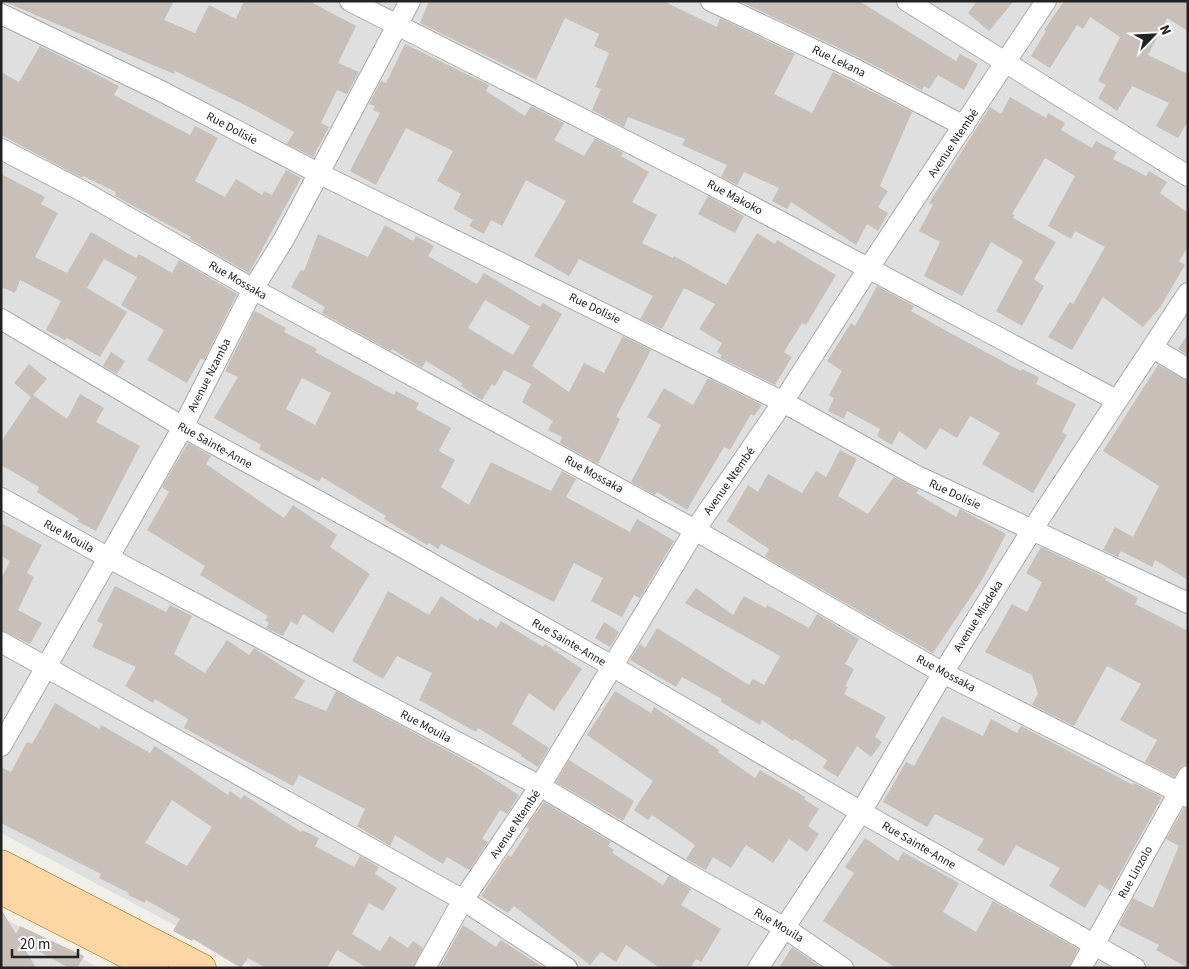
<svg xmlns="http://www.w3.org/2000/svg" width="1189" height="969" viewBox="0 0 1189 969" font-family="'Source Sans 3',sans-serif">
<rect width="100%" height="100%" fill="#f2efe9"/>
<path fill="#e0dfdf" d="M1,1h1187v967h-933l-254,-135z
M1,917l99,51h-99z"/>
<path fill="#c7bfb8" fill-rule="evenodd" d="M3,1h171l-10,19 31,13 14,-28 27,14 8,-18h65l47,25 -18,37 21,9 -12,22 -10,-4 -16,33 8,4 -16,30 -26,-13 7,-12 -47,-26 -72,-35 -1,3z
M429,1h234l54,26 3,-9 75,36 -21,40 38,19 21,-41 79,40 -32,74 8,5 -10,16 10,6 -10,18 -11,-7 -11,21 -65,-43 -4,7 -15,-8 7,-13 -35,-16 -7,13 -16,-8 6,-12 -45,-20 3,-6 -57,-22 -4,10 -32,-17 9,-21 -6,-2 14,-34 -15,-7 5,-12 -34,-16 -29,62 -116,-57z
M739,1h120l97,60 4,-7 18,10 -14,26 -26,-15 -9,14 -5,-3 -2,4 -62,-32z
M977,1h37l-25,30 -21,-18z
M1064,1h124v30l-21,-13 -19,37 38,18 2,-2v50l-10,17 -22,-12 13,-23 -37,-17 -15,25 -19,-13 8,-13 -8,-4 22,-44 -30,-20 -7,12 -6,-4 -27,43 -19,-12 15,-25 -2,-1z
M405,44l84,41 -3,6 39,25 6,-10 33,17 -10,17 30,16 11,-18 28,15 -2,3 28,16 -17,30 25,13 -15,28 31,15 1,-2 52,29 31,-52 18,11 2,-4 59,35 -30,50 -4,-2 -18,29 8,5 -17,28 -55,-27 2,-3 -5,-3 5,-9 -23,-14 16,-25 -31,-16 -22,41 -22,-10 13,-23 -74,-37 -10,17 -35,-20 32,-55 -40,-21 -24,46 -11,-6 -7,14 -15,-8 4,-6 -20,-11 8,-15 -24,-13 16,-30 -47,-23 -30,57 -26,-14 30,-58 -7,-3 2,-4 -6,-2 12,-23 5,2z
M40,46l79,40 -5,9 76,40 5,-9 23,12 -23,43 30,16 11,-18 26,16 2,-4 8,4 14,-25 15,8 -52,95 -59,-34 1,-2 -76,-41 1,-4 -33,-16 -1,2 -81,-43v-63l18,10z
M1010,97l36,21 2,-5 17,10 -4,7 31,18 4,-7 21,11 -4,7 33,17 3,-5 18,11 -7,11 28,20v34l-9,14 6,4 -24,41 -18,21 -40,-30 -31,53 -24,-13 22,-35 3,2 32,-57 -30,-16 -4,8 -23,-13 27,-50 -30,-18 -33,56 3,1 -2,3 43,24 -22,37 10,7 -22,40 -26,-15 27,-50 -32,-19 -29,54 -38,-20 16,-34 -21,-11 14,-26 -4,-2 61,-96 11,7z
M1,174l44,23 -4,7 17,9 -23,44 32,16 24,-41 45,26 3,-4 33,19 7,-13 58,34 -33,66 -3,-2 -14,25 -40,-23 17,-30 -43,-25 16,-28 -33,-18 -17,29 40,24 -27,45 -33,-19 -2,2 -19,-10 15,-29 -41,-21 -5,13 -14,-6z
M708,196l36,20 -9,17 -37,-19z
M385,225l28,16 3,-5 18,10 -6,10 49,28 7,-11 56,34 3,-4 19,11 -30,52 37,26 15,-29 20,10 19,-37 28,14 -35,67 4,2 -22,45 -38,-21 2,-6 -14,-7 5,-9 -31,-19 9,-18 -27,-14 -9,16 -3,-2 -10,16 -21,-14 1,-3 -36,-22 -4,7 -30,-19 -1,2 -69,-38 3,-6 -34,-20 10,-17 3,1 14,-37 50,23zM485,300l45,26 -17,29 -45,-27z
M877,286l37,20 -3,5 41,23 69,37 1,-2 17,8 -3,7 40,20 -14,28 5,3 -34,58 -51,-29 18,-31 -30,-17 -13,22 -17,-10 -14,22 -27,-19 -7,14 -15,-9 3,-7 -33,-18 -3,8 -16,-8 6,-13 -5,-3 13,-24 -15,-10 24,-38 4,3z
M255,311l31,17 -2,4 33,17 -2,3 79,43 2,-4 23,12 -3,6 35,19 -12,23 16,9 -14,27 28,18 22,-43 60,29 11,-20 14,8 -10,18 64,35 7,-13 37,22 -34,57 -6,-3 -12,22 -31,-16 12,-23 -29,-15 -20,39 -113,-58 -3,5 -9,-6 -2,2 -43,-26 2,-3 -64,-39 -3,5 -60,-33 2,-4 -47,-27 24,-41 -13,-6zM302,378l29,15 -16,32 -29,-16z
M1188,334v21l-10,-6z
M111,352l14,9 -8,13 -14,-8z
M29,364l18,15 -14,16 34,24 13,-25 24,14 -8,14 44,24 -44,85 -19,-10 2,-2 -42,-27 2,-5 -38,-22v-23l30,-45 -17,-14z
M1158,365l30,16v199l-33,-20 -3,7 -31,-16 -3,6 -15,-7 12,-23 18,10 26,-51 -56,-35z
M708,378l54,27 -8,11 -3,-2 -21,36 -6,-3 -37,63 -30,-18 -2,3 -24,-13 30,-57 -14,-8 17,-29 29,17z
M188,443l23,13 -5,8 78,54 9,-13 44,30 -7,12 40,27 -37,59 -30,-19 -6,11 -6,-4 -8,15 -17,-8 3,-5 -4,-3 3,-4 -68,-41 5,-9 -58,-36 22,-38 -7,-5z
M840,450l17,9 -19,37 30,18 26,-37 25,13 -3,3 40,24 4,-8 46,25 -24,46 -49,73 -168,-96 4,-8 -42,-28 21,-36 10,7 10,-18 34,19 14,-22 10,6z
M1,523l41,22 -15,28 7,4 -16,33 24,13 -12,21 -29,-14v-51l9,-18 -9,-5z
M1041,547l65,31 -1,2 33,18 -3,6 53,27v133l-6,2 -8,11 -29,-15 12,-22 -37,-20 21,-36 -34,-18 -33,60 -42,-21 6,-11 -6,-19 -47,-23 27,-48 15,8 15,-30 -16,-9z
M115,586l51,26 4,-7 22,11 -18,38 31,19 22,-33 22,15 5,-7 51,33 -11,17 32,13 10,-20 127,68 56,36 -12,19 -7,-4 -18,29 6,3 -19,28 -22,-13 -4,7 -48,-29 -5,11 -33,-20 8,-17 -66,-34 -6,11 -109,-58 4,-9 -33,-20 -2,4 -28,-17 11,-19 -44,-20 11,-23 -6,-3z
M696,588l37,27 11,-19 22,12 1,-3 42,23 8,-14 42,25 -14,25 9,5 -9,17 3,1 -4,7 42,23 -11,20 7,5 -11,15 -14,-11 -19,31 -15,-9 4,-8 -32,-21 -2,2 -31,-21 -2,5 -39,-23 1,-3 -40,-22 -6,10 -46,-27 10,-16 5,4 12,-20 92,57 4,-6 11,6 16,-29 -95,-53z
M388,591l41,24 12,-19 37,25 2,-3 17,10 4,-7 42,26 2,-3 37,25 -28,42 -25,-18 -17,31 37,24 -11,19 -17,-11 1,-1 -44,-27 -2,4 -57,-32 13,-27 -35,-17 -14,23 -31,-18z
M604,622l15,10 -9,15 -15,-9z
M615,691l36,22 3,-6 65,43 -1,2 37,26 5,-8 45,27 -1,2 15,10 -11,17 11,8 -12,18 -18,-13 -16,24 -27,-18 -15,23 -18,-11 -7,13 -20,-11 9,-14 -43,-30 -4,5 -14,-10 19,-29 -66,-46z
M55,703l44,26 2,-4 49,28 5,-7 73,49 2,-4 11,8 3,-4 57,37 1,-2 17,8 -4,8 39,21 6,-11 19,11 -4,7 22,14 -14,23 -14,-8 -17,31 28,17 10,-15 18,12 5,-7 10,7 -10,20h-46l-30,-18 -10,18h-61l-18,-10 -7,10 -48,-29 -1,2 -19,-10 7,-12 -34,-19 -1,3 -17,-8 1,-2 -30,-15 2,-4 -100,-51v-56l10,5 16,-30 5,2zM172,800l40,27 -25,39 -42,-23z
M942,716l41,20 8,-17 26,14 4,-7 112,59 1,-2 28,14 -52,94 -11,-7 -14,24 -36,-22 11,-18 -44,-23 -12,21 -27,-16 7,-11 -49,-25 -8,13 -44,-25 23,-40 8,4z
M569,760l65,41 -11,20 -67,-39z
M544,802l67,40 -3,4 6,4 -2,3 51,32 6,-9 22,13 -10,16 40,24 -20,33 -5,-3 -6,9h-30l-34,-23 -10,17 -15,-10 -11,13 -76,-59 -6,7 -27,-17 27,-41 3,2 18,-28 -3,-2z
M1184,808l4,1v159l-32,-18 3,-5 -40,-20 14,-27 20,10 26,-62 -13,-7z
M865,838l33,23 5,-9 56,31 -16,29 33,20 17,-31 85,48 -9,19h-173l-73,-47 31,-48 -9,-6z
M1,909l15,25 4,-8 64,30 -7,12h-8l-49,-27 16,27h-35z
M463,925l33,22 5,-7 43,28h-105z
M792,947l30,21h-43z"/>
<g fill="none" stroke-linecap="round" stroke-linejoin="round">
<g stroke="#a9a9a9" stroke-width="22">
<path id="minor" d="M350,1l343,174 423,225
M711,1l144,68 109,57
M907,1l281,175
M1,14l160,77 157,82 465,229 132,73 273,128
M1,149l83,43 169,97 442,241 248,143 245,124
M1,319l182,108 221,121 208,118 249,146 274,156
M1153,348l35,21
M1,498l106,59 433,229 143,85 102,57 58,40
M1,642l462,258 104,68
M1,746l182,-319 70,-138 31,-50 126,-238
M425,968l38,-68 77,-114 155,-256 88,-128 85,-133 178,-268
M758,968l103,-156 82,-139 89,-143 156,-237
M1081,968l107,-192"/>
</g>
<g stroke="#a06b00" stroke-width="29">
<path id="primary" d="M1,864l201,104
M1,890l153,78"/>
</g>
<use href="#minor" stroke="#fff" stroke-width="20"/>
<use href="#primary" stroke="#fcd6a4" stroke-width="28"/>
</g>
<g text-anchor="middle" stroke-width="4.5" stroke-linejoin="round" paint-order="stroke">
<g font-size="12" fill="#222" stroke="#fff">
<text transform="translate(839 61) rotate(26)" y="4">Rue Lekana</text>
<text transform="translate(232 128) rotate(28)" y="4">Rue Dolisie</text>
<text transform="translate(953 143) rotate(-56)" y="4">Avenue Ntembé</text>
<text transform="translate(735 197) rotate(28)" y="4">Rue Makoko</text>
<text transform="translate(238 280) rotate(30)" y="4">Rue Mossaka</text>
<text transform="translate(595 308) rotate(26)" y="4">Rue Dolisie</text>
<text transform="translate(209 375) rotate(-63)" y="4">Avenue Nzamba</text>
<text transform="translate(215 445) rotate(29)" y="4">Rue Sainte-Anne</text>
<text transform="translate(594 474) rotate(29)" y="4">Rue Mossaka</text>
<text transform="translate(729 481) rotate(-55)" y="4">Avenue Ntembé</text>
<text transform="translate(955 494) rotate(25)" y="4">Rue Dolisie</text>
<text transform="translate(69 536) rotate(29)" y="4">Rue Mouila</text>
<text transform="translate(978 616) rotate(-58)" y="4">Avenue Miadeka</text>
<text transform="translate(569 642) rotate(30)" y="4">Rue Sainte-Anne</text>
<text transform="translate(946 673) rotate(28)" y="4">Rue Mossaka</text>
<text transform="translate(426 726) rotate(28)" y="4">Rue Mouila</text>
<text transform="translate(515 824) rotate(-56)" y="4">Avenue Ntembé</text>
<text transform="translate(919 845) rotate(30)" y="4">Rue Sainte-Anne</text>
<text transform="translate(1135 872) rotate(-61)" y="4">Rue Linzolo</text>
<text transform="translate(779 925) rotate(31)" y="4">Rue Mouila</text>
</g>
</g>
<rect width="1189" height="969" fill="none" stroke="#222222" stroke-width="5"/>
<g transform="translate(1154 35) rotate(66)" stroke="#ffffff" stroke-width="4" paint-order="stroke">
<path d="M0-4L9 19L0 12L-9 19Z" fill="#222222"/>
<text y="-8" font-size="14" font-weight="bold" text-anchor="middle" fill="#222222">N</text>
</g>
<path d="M12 949v8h66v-8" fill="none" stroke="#222222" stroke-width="2.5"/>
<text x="20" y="949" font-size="15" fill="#222222" stroke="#ffffff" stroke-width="4" paint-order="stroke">20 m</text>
</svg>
